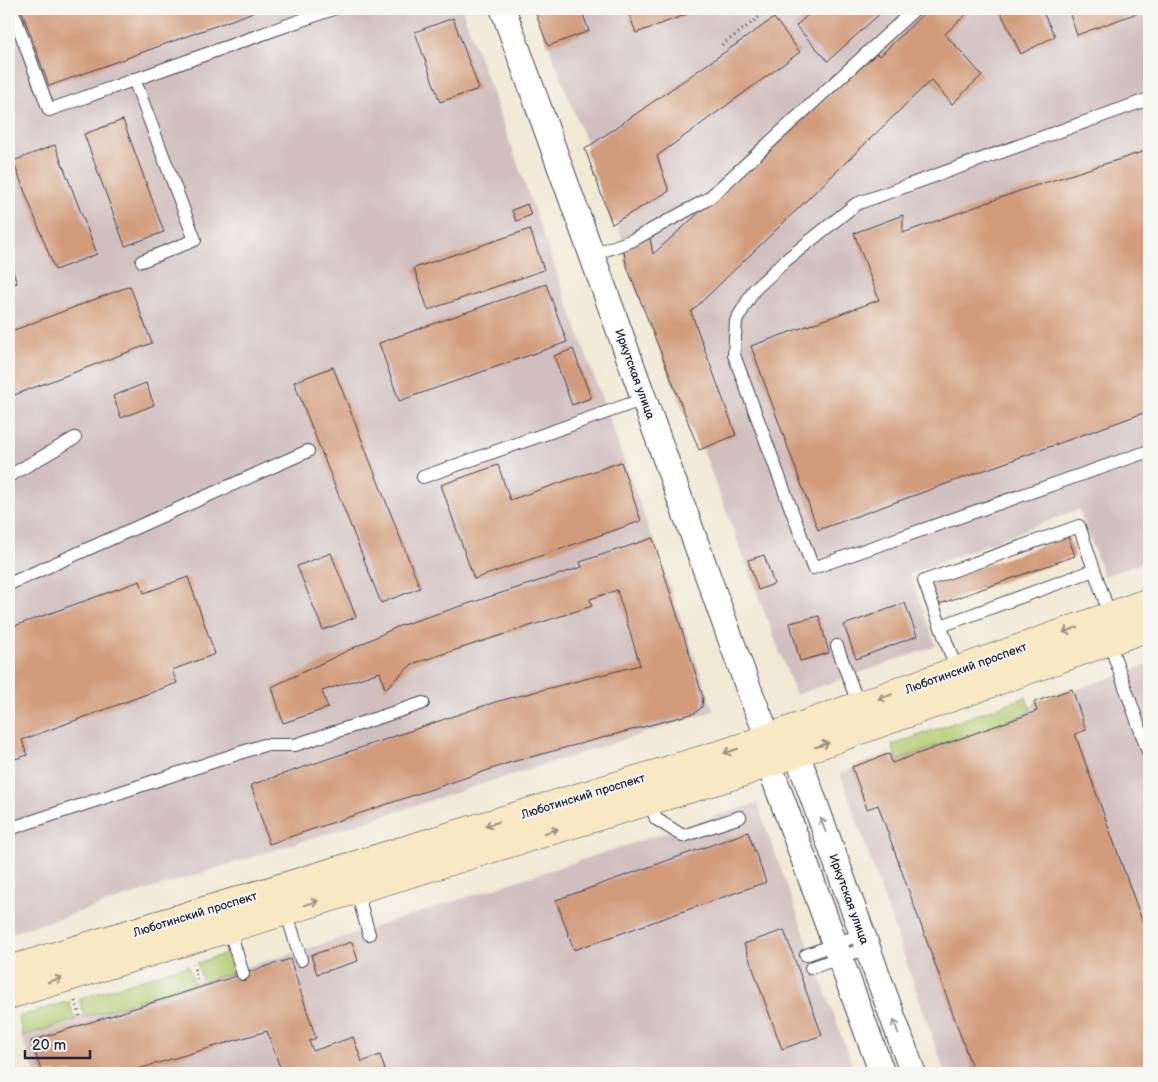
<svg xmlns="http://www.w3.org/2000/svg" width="1158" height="1082" viewBox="0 0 1158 1082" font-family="'Balsamiq Sans',sans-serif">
<rect width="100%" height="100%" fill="#f6f6f2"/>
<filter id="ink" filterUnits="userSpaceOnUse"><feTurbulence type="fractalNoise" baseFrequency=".02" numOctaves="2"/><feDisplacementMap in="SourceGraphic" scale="10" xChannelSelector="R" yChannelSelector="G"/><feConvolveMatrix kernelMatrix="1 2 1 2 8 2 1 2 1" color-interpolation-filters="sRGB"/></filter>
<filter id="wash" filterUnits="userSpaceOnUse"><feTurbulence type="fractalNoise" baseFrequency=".0096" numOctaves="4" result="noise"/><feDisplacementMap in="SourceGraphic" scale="20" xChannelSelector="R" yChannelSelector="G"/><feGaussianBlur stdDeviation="1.12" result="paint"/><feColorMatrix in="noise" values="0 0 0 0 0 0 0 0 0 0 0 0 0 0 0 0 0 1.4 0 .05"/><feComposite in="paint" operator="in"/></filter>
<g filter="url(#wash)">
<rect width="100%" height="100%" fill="#f2e9d5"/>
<path fill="#d1bfbf" d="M9,9h453l252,702 -705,223z
M535,9h614v551l-45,16 -25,-67 -169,65 26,72 -140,49z
M1149,664v409h-204l-105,-300z
M757,803l98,270h-820l-15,-41 281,-81z"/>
<path fill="#b2cb70" stroke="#6a7656" d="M1026,697l5,15 -134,48 -5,-15z
M227,953l6,20 -30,9 -6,-19z
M188,965l6,19 -109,33 -6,-18z
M69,1001l6,19 -52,16 -5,-19z"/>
<g id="blocks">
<path fill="#d29c7b" d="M21,9h241l-213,77z
M534,9h47l8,22 -41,15z
M627,9h64l2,3 -57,21z
M814,9h71l-57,52 -32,-35z
M928,9h44l-27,25 37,41 -30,29 -21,-24 -240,232 45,123 -37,15 -73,-186 -3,-17 27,-9 3,16 223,-200 4,2z
M999,9h42l14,27 -34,18z
M1068,9h80l-71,26z
M453,18l26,71 -39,13 -25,-70z
M774,18l26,34 -143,104 12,35 -57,33 -27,-75z
M123,120l41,112 -39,14 -41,-112z
M55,145l42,109 -42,16 -42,-109z
M1149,150v261l-331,119 -67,-184 128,-46 -25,-67 49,-18v18l122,-44z
M527,204l4,11 -15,6 -4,-11z
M530,229l14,41 -116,40 -14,-42z
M9,260l8,23 -8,3z
M546,284l21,58 -168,59 -20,-58z
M130,286l22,57 -143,54v-65z
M573,349l18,49 -19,7 -18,-49z
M333,367l87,221 -39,15 -87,-221z
M146,383l8,22 -33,13 -8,-22z
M621,462l20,59 -167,58 -33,-94 57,-20 12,35z
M1068,536l7,20 -138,49 -7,-20z
M653,538l50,159 -1,10 -7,6 -183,49 -243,82 -18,-59 244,-83 145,-37 -23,-75 -27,9 2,7 -180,58 -27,25 -5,-17 -58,19 6,17 -45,15 -11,-36 127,-61 183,-59 -2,-5z
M331,553l25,64 -33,13 -26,-64z
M764,555l10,29 -16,6 -10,-30z
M188,577l27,77 -43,16 5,13 -155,57 5,15 -18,6v-133l131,-47 4,12z
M905,603l12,33 -61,23 -12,-34z
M819,616l10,37 -29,8 -10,-38z
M1072,689l14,41 -11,4 74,206v133h-175l-96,-268 -11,4 -15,-42 37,-13 3,9 145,-52 -3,-9z
M748,832l18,50 -192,68 -18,-50z
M784,930l38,105 -40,14 -38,-105z
M352,942l6,19 -41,13 -6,-19z
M290,959l26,79 -7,3 4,10 40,-14 9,25 18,-7 6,18h-104l-15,-42 -143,42h-82l-11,-32z"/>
</g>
</g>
<g filter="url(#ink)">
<use href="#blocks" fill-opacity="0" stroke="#414052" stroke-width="1"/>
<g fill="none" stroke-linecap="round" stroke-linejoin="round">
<g stroke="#414052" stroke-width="14">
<path id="lane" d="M12,9l37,101 284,-101
M134,79l61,161 -53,21
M1149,99l-293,105 -71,57 -31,29 -18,31 -2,34 79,213 336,-117
M592,255l41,-15 75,-41 207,-190
M9,476l66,-38
M423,477l221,-78
M9,584l299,-133
M941,626l153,-56
M1109,642l40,112
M837,646l22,60
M957,671l-33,-90 155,-55 31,90
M650,801l6,18 27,17 57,-19
M9,829l255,-84h31l128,-42
M356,889l13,45
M286,911l15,49
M229,928l14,46
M806,955l56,-21
M811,968l56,-20"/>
</g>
<g stroke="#414052" stroke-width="27">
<path id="street" d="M503,9l246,681 20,49
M882,1073l-113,-309v-25l28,15 116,319"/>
</g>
<g stroke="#414052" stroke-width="29">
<path id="secondary" d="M9,970l722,-219 418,-149
M9,995l729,-221 411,-147"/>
</g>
<path stroke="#414052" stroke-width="3" stroke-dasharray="1 4" stroke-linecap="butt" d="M722,45l48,-36
M193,964l5,18
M75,1001l6,19"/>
<use href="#lane" stroke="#fff" stroke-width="12"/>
<use href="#street" stroke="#fff" stroke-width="25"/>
<use href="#secondary" stroke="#f8e8c3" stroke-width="28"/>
</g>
<defs><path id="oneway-shaft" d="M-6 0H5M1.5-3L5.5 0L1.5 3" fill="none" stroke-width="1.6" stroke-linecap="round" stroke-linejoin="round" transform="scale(1.25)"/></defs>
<g stroke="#988f86">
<use href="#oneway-shaft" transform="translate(1070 630) rotate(160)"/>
<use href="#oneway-shaft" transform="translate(885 697) rotate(160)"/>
<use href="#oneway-shaft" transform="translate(822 745) rotate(-19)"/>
<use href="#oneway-shaft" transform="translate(731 751) rotate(162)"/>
<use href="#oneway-shaft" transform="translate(492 824) rotate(163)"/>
<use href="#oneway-shaft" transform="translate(551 831) rotate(-17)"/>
<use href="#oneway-shaft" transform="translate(311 903) rotate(-17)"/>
<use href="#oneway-shaft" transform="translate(55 980) rotate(-17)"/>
</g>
<g stroke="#9c9ca7">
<use href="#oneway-shaft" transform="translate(823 825) rotate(-110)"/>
<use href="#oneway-shaft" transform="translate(896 1027) rotate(-110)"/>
</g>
</g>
<g text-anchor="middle" stroke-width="4" stroke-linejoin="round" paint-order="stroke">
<g font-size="12" fill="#22223b" stroke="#f6f6f2">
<text transform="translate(635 374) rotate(70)" y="4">Иркутская улица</text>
<text transform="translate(966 668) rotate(-20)" y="4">Люботинский проспект</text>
<text transform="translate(583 796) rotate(-17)" y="4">Люботинский проспект</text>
<text transform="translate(849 899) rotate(70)" y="4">Иркутская улица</text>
<text transform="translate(195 914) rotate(-17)" y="4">Люботинский проспект</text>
</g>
</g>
<rect width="1158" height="1082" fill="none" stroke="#f6f6f2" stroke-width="30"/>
<path d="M25 1050v8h65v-8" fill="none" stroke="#22223b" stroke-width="2.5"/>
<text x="32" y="1050" font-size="15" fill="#22223b" stroke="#f6f6f2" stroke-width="4" paint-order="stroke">20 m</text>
</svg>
